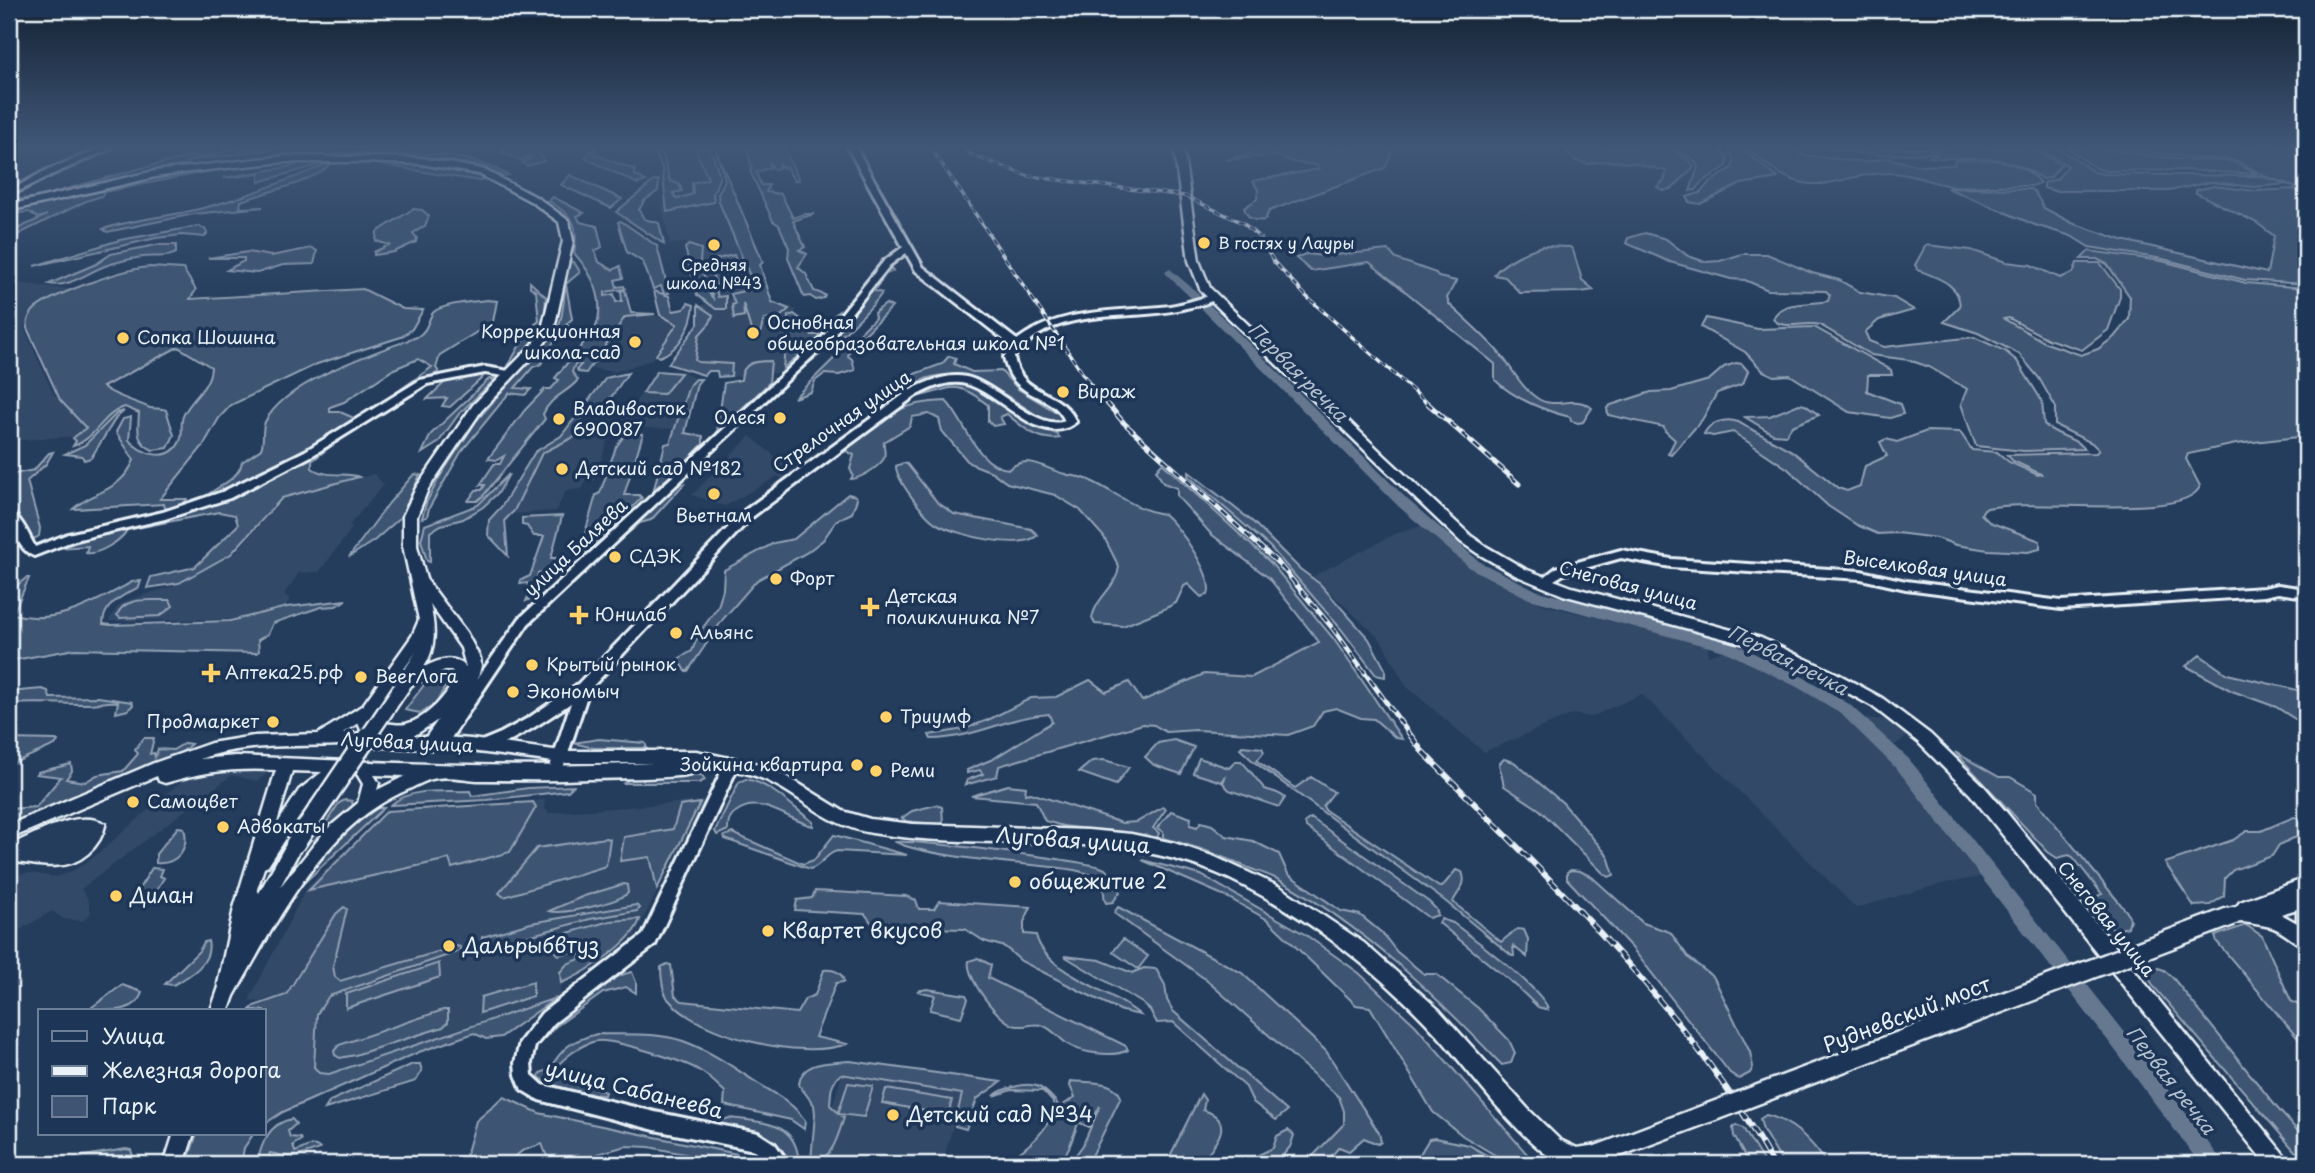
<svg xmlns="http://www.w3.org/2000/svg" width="2315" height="1173" viewBox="0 0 2315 1173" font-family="'Playpen Sans',sans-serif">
<rect width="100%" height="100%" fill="#253d5d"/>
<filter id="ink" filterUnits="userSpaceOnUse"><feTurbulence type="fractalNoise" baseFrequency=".0143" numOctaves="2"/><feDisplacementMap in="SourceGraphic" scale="14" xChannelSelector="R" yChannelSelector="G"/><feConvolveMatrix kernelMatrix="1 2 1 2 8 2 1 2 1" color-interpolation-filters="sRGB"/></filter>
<g filter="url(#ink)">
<path fill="#334a68" d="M673,148h36l4,45h13l11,51 17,44 -41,10 -12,-34 1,-17 -17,-4 -15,1 -9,-40 11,-3 -10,-49z
M9,282l66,8 -48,31 -3,7 29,65 35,37 -9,6 -70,5z
M763,291l10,16 16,-1 7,4 -1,5 15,27 -31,31 -59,5 2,-8 -23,2 -6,-3 9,-51v-13z
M637,313h14l24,11 -24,36 -36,12 -27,-4 36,-52z
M657,370l25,1 14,8 -8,7 -12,43 -57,-2z
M587,430l23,4 -16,47h-8l-4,8 -16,1 -10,21 -45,3 30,-67 37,-16z
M750,436l45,37 -12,7 -5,-4 -53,30 -33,-11z
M374,474l10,11 -35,40 4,2 -34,45 -20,1 -15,21 6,5 -4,7 -55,13 -122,2 9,-15 10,-6 52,-16 55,-31 48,-54z
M1421,526l63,49 60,30 164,40v11l19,-6 90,44 7,-2 41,26 23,2 20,16 -15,10 27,24 -7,5 78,100 -50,9 -85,24 -214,-214 -51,23 -18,-3 -89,38 -78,-66 -25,-46 -68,-64 82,-42z
M252,767l15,7 -10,7 -25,-6 -151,114 7,10 3,14 -8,8 -19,-2 -12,-8 -34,20 -9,-4v-52l21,-2 26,4 15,-5 23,-15 98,-85z
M545,800l-1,7 5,6 155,-12 -69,134 -22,18 -53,33v10l-246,82 5,-65 11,-16 -1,-29 -27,-2 -19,30 -23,6 -11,-2 55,-107 7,-10 76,-72z
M842,1074l120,20 -20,70h-127z"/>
<path fill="#3e5472" stroke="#93a2b5" stroke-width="2" d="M231,148h53l-92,12 -7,5 -176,40 4,-5 25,-3 100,-28 55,-13 26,-2z
M507,148c14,0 31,-3 37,13l-17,5 -5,-3 9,-5 -3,-2 -7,4 -20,-8z
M594,148h3l-3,6 41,16v5l11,6 -8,3 -53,-26z
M642,148h19l9,33 9,3 3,7 -9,2 4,6 16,-5 -1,-11 16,-4 -13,-31h15l10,28 -7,18 1,8 -47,10 -5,-44 -8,-17 -12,-1z
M715,148l48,114 -3,3 12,37 17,7 -8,7 -17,3 -4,15h-7l-2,-4 -8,-27 1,13 -10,2 -2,-13 3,-1 -4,-10 24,-6 -36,-86 -1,-8 7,-14z
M741,148h43l15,32 -5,1 -7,-13 -6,-1 -2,-4v5l-5,1 -5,-7 1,6 -14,4 5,13h8l-3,7 15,2 12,24 11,-4h10l-21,7 12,26 -6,3 8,4 -9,13 8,7 8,17 11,4 -1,3 -8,2 -6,-4 -6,1 -16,-39 1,-10 -10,-23 -6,-4 -23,-50 2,-2 -5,-20z
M1267,148h127l-9,20 -116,43 -4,9c-11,2 -18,-2 -21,-12l13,-9 1,-9 -5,-9 66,-12 -3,-4 -19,-2 -24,-8 -47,5z
M1563,148h108l20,14 3,5 -21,21 -9,3 -7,-4 8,-8 1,-8 -32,-8 -29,-2 -17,3 -13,-4z
M1675,148h45l8,12 -1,6 -25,16 -6,8 -6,1 8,-24 -3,-6z
M1727,148h14l37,30 -37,6 -41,20 -11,-2 -2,-5 13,-4 9,-10 23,-15 2,-8z
M1747,148h45l10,7 62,7 23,-4 33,8 34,-1 1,-5c29,-2 66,-2 85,23l-8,3c-27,-2 -54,2 -81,0 -20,-3 -38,-12 -58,-13 -23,-1 -43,6 -65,10 -33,7 -58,-15 -81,-35z
M1825,148h104l4,5 -55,2z
M1934,148h99l28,17 -11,13 -8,1c-38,-30 -71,-17 -114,-22l10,-3z
M2038,148h21l35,24 9,2 157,2 28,8 -34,3 -43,-5 -42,9h-115l-10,-3v-5l13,-4 11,-13z
M2067,148h28l90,12 47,1 25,13 -73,-4 -80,1 -8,-3z
M2116,148h190v43l-42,-15 -28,-16 -40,-2z
M351,152c53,2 110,-4 157,23l-5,1 -19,-9 -44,-8 -106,-6z
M303,162h26l-70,20v-8l-36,4 70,-12z
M333,162h24l-26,2 -13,10 -20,9 -57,18 -1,7 23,-1 -69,7 -87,18 -4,-3c31,-10 64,-12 96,-20 46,-11 90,-30 134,-47z
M365,162l78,5 42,11 -6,3z
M225,168l-121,24 -2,4 -16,5 -77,38v-6l38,-18 -9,3 -9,-6 -20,2v-3l159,-36z
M570,175l52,24 -11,9 -50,-23z
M659,180l-1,11 -14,10 -5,9 5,9 15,4 5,21 -48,-32 38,-31z
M2214,186l42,5 38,-2 11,8 1,87 -61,-4 -82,-21 -74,-12 -18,-11 -36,-11 -88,-37 83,1 4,2 10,17 28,15 50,17 145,33 7,-37 -17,-13 -61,-30v-3z
M553,197l31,16 -7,3 3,6 17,4 5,21 -7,4 4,11 14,8 7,-4 3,12 -8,2 2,7 7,-1 1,3 -20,3v4l9,-2 2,8 6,-1 -1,-10 4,-1 6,23 24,1 -30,3 -39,56 -8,-1 -1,-3 4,-4 -6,-1 -3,8 6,8c-12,14 -27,16 -35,34l2,5 -62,77 -6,5h-9l8,-11h6l3,-5h-5l14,-21h6l4,-8 -7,4 -9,-1 37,-49 20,-21h6l8,-9 -4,-2 40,-49c12,-28 -3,-56 -21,-76 5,-29 0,-36 -25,-52z
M413,209l9,1 7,6 -4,10 -12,7 4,5 -1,4 -22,10 -20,3v-3l15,-7 -13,-4 1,-9z
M621,221l36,25 12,47 -5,1 -3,-8 -8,3 -10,-27 -16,-10 -9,-30z
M199,226l7,4 1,4 -3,3 -22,-2 -26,3 -122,28 86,-26z
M1645,233l21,6 22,17 18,6 14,-1 22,-7h25l45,19 27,7 21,12 34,6 20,12 -35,10 -14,12 4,9 15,6 90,-10 31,14 12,10 25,40 2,23c11,12 33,14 41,25l-61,2 -48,-5 -15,-42 6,-15 -38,-22 -20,-7 -38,-5 -51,-30c-15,-4 -37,6 -47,-6 7,-19 38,-14 55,-18l2,-6 -4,-4 -58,-1 -23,-10 -14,-1 -61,-17 -44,-19 2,-5z
M156,245h20v8c-11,6 -21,2 -33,4 -10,1 -22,4 -32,7 -20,5 -41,25 -62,20l47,-20 15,-10z
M689,245l12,4 -1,15 10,31 3,3 -2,-7 5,-1 2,7 8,-1v13h-10l-19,-14 -12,-47z
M1926,245l45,5 35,12 25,3 29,13 13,-5 4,-10h23l20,26v8l-12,33 -26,20 -34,-11 -39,-21 -5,1 42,24 35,12 17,-6 16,-12 15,-18 1,-22 -23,-33 -10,-5h-16l8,-8 73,10 84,22 60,5v148l-70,8 -48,10 -2,5 14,27c-12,37 -178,10 -216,23l-3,5 8,8 51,19v8l-12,3 -40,-2 -32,-5 -19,-7 -40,-5 -19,1 -21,-9 -29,-19 -40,-37 -55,-37 -20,4 -9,-2c5,-11 21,-17 34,-12l54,29 46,37 9,3 13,-5 5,-20 22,-10 -7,-14 6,-3 11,3 30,-11 33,1 12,18 25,2 12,10 29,13 3,-1 -28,-13 -6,-6 89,-2 3,-3 -7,-7 -37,-18v-19l-16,-28 -20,-24 -41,-21 -34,-11 16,-16c-1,-23 -23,-28 -42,-36l-3,-5z
M1542,246l28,1 3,3 9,30 12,10 -14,2 -60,1 -15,-16 -11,-2c7,-12 35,-25 48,-29z
M312,248l5,3 -3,13 -31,1 -26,8 -30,-3 17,-9v-3h-36l40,-6 23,4z
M1388,250l8,9 40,14 2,4 18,4 -9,17 2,6c17,16 36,32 51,50 14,16 21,35 40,46 16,9 36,-6 52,8l-9,14 -5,1 -7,-2 -1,-4c-25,-6 -57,-19 -75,-37v-16l-126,-102 -58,9 -15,-13 9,-4 20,2z
M734,255l9,25 -27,5 -8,-24z
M570,262h4l6,10 -14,12 6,35 -6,5 4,3 -5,1 -12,15 -12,21 -8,3 -18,21 16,1 -6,6 -16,-2 -48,59 -32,56 -2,9 -5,1 4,-15 13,-25 38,-58 81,-91c8,-21 5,-45 12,-67z
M150,267l33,2 13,21 -6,9 173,-10 40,20 20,1 -11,19 -11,8 -84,27 -86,41 -12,13 -16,28 -43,53h27c-4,7 -14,10 -22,9l-1,-4 -91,5c20,-18 48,-17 61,-49l-18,-28 7,-13 8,-2 -2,23c11,14 41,24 51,1 4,-9 -1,-18 4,-27 9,-17 26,-27 27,-47l-33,-20 -75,40c13,10 32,14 47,21 4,1 11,0 16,2l8,25 -6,13 -15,2c-18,-8 -15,-20 -14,-37l-14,-6c-22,6 -29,32 -52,39l3,-5 -3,-3 13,-10 -26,-28 -33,-72c0,-8 3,-15 9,-20 22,-16 87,-39 114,-41z
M892,268l1,3 -7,3 -12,17 8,2c-10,16 -65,68 -81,74l44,-46 43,-52z
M530,282l16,15c-1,31 -10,53 -38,69l21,-37 10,-8 -3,-30 -6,-4z
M654,291l15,5 4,15 11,-2 4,-6 6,2c-2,21 -14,45 -35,52l-3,-2 21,-31 -17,-9z
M487,300l10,1 -4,21 -53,33 -4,13 3,4 -49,25 42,-30 -14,-8 -24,10 -50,33 -14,5v5h10l14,6v4c-48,29 -98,61 -152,77 15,-13 36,-18 40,-37l19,-13c4,-9 0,-18 4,-27 20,-41 111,-70 152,-85 11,-7 10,-14 15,-23 5,-10 44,-13 55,-14z
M886,304l6,3 -42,42 -2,7 4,3 3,11 -16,5 -15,-1 -9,7 -4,11 -17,6 81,-80 -1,-5z
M698,305l15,10 -3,8 -11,12 -4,25 3,2 34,2 -1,12 -13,1 -1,-6h-9l-4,4 -36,-11 30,-40z
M840,310l-18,27 -39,31 5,-52 6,-2 11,8 6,13h8l1,-11 7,-2z
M1706,318l52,11 56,-2 77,43 1,5h-24l-1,16 33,13 3,10 -13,4 -41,-6 -59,-37 -16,1 -11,-5 -18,-19 -44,-25z
M949,356l7,2 -2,6 18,8 29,-1 17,18 43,26 1,5 -9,4 -7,-3c-35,-21 -75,-57 -118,-43 -12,4 -23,13 -33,19l-9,-2v-8l15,-8 41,-15z
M771,361l-2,22 -52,49 7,-49 17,-3c1,-18 14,-19 30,-19z
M1736,363l6,1 6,7 -5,13 -26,9 -15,27 -31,35 -3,-1 7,-14 -10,-9 -1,-4 -56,-12 -1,-7 4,-3 40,-13 20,-1 38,-11 15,-13z
M657,371l24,2 -17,21 -21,-1z
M628,373l-21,30 -6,1 -6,9 -9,1 -7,9 7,8 -44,22 -28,58 -9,9 3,36 -20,-21 1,-15 13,-14 33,-54 26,-16 45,-58z
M480,374l4,1 -2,3 -32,29 -8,-1 5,-8 -20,1 16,-15v-3z
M489,379h6l-36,35 -21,29 -16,10 9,-19z
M696,379h5l-4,5 -12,49 18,3v8l-26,27 -23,18 11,-45 5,-1 19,-57z
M947,383c42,-2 71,40 110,51l3,4c-21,4 -38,-11 -53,-24l-7,3 4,7 -11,2 -5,-5v-16c-38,-30 -37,-13 -74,-8l19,-11z
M946,401c20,20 30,66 63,68 20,-16 35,0 56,5 9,3 17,2 26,7 24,11 46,30 73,33 15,12 51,63 44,81l-7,2 -13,-13 -4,2 -8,17 -14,7 -39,16 -28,-2 -3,-6c4,-21 25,-31 27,-51l-15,-30 -24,-27 -25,-15 -48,-12 -15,-11 -23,-9 -27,-32 -3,-12 -10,-5 -17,3 -2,9 -26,16c-1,6 3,13 -1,18 -6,8 -23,19 -32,19l2,-4 -3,-6 4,-14 -8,-4 -8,5 7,-8c37,-30 52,-46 101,-47z
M1799,404l6,1 14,10 -27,11 -6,9 -13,-1 -28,-17 25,-1z
M124,411l-8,7 -25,40 -7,2 -2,-4 -17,-2 20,-9 32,-32z
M349,432l-37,29v7c13,10 36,4 47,9l-77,21 -51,56 -52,29 -32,5 4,-11 44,-10 43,-42 -3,-10 -16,-3 -92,18c-5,10 -28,25 -41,23l2,-7 -31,2 158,-45 55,-25z
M626,433l17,1 -19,61h15l3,3 -53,51 -10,5 17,-59 4,-2 16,-46z
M53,452l-7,12 -19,17 13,47 -1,8 -5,3 -25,-30v-34l25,-5 15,-17z
M903,463l4,1 30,38 17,12 77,15 7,6c-17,16 -81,0 -101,-11 -12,-7 -41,-44 -41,-58z
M1162,463l109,100 62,75 69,101 -6,-1 -22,-19 -13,-1 -25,-10 -13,3 -10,15 -25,9 -92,-5 -30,2 -12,-7 -11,-1 -144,42 -2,10 -32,9 2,-5 16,-6 -3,-4 -13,3v-3l26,-11 59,-37 -3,-8c-43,3 -72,24 -118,25l-2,-4 35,-6 24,-9 43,-22 25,-1 34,-17 16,12 23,-10 13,19 62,-27 48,3 67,-35 -50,-64 -58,-44 -34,-38v-8l-14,-5 -7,-13z
M1189,472l64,50 47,47 20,15 49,55 16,30v8l-9,-2 -35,-46 -71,-82 -82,-71z
M414,474l6,1 -19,42 -26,23 -26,17 40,-54z
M509,474l-10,18 -16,15 -20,12 -22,6 -11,7v30l-3,-1 -6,-21 4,-15 53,-20z
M680,483l4,1 -33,36 -11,3 -27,23z
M848,494l8,2 1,3 -5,14 -15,7 -14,20 -17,13 -49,27 -34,39 -35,52h-3l-7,-12 14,-8 7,-18 19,-26 5,-18 1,-19 50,-27 20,-4z
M562,516l-11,42h12l3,7 -12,6 -16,2 -3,14 5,8 -14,6 4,-9 -3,-9 -7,1 1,-4 9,-4 14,-40h-10l-7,-10 -5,-1v-7z
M26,578h3l-16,36c43,12 82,-12 119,-32l9,-1 -2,6c-15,8 -36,17 -36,37l8,1 119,-4 57,-14 59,-7 -10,6 -15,1 -48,16 -5,11 -10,6 1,11 -3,2 -181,-4 -66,12v-69z
M170,600l3,6 -13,10 -40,2 -3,-3c8,-20 35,-14 53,-15z
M2200,655l27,19 79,18v34l-30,-19 -44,-16 -46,-25z
M443,673h5l2,4 -13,25 -17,11 -15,-3 19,-25z
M42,689l6,2 2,7 48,-1 34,5 1,3 -5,5 -12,3 2,-11c-11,-1 -21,2 -32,2 -26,0 -51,-2 -77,0v-12z
M144,738h10l-4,16 4,-1 1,4 3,-8 15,1 12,-7 6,1 -13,12 -169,68v-15l27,-2 25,-30 -25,-3 2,-2 33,-8 1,7 -6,8 19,3 12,-7 26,-4 15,-17 -3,-5z
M9,739l47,1 2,1 -3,4 -46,20v-12l4,-6 -4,-2z
M599,739l46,4 2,5h-53l-21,-5z
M1174,740l20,7 -13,27 -27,-9 -9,-8 13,-14z
M1242,746l20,2 2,4 -7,9 38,27 16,-11 23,15 -11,14 2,4 114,77h3l14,-17 6,2c6,13 -5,20 -9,30l48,40 16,-13 7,1 4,9 -1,18 -14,-11 1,10h-2l-67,-55 -191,-139 -14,-13z
M1955,752l44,25h11l27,16v9l90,110 3,7 -2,8c-21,7 -32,-7 -41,-26l15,-7 -29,-37 -4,-2 -12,3 -9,-6z
M1199,758l30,10 7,-7h5c6,5 22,27 24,28 7,3 12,2 20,9l-6,9 -50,-17 -6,-7 3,-8 -4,7 -29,-9z
M1504,759l10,3 49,41 45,53 6,19 -5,2 -6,-4 -63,-63 -36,-24 -5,-22z
M1104,760l25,7 -13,18 -37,-13 13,-11z
M691,775h11l3,5 -6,3h-75l5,-4z
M746,779c24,4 48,29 67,43v4c-24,-5 -52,-32 -76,-15 -8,5 -9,11 -9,19l-11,5 -2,-4 24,-49z
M1008,785l18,2 -1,7 6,-1 91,30 15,-1 26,-15 3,2 -13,19 6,5 -2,5 -94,-12 -18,-5 -9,-19 -65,-6z
M573,786l-5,5 -82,9 -95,5c18,-18 55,-13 79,-14l2,5 56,-8z
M345,800l7,1 1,5 -43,41 29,-44z
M533,802l3,5 -26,45 -58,16 -3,-9 -140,31 78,-79z
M700,803l-43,86 -7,-32 -30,4 4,-24 49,-8 7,-23z
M936,805l6,2 1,16 -3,2 -34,-4 -4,-3 10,-7z
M371,808h13l-80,75c7,-27 47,-57 67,-75z
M1171,811l20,7 -1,7 7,2 4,-5 11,3 14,11 27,5 26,13 9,20 53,37 19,4 22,18 15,19 27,22h12l42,34 31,32 6,13 -4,10 -9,2 -4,-4c-65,-68 -135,-135 -219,-181 -11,-6 -24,-9 -35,-14 -27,-12 -52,-21 -81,-28v-6l-6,-4z
M2294,817l12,2v13l-27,13 -7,11 -39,14 -8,8 -1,18 -14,9 -16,1 -29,-43 68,-23 14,-9h14z
M1311,818l118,84 7,7 2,6 -9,3 -123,-91 -1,-5z
M178,827l6,1c6,20 -7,37 -28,35v-9z
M732,833l71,31 11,-4 20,-25 73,20 -70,-4c-11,2 -15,15 -27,18l-85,-30 -1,-3z
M606,838l4,1 -4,27 -102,31 -5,-4 38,-45z
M896,842c22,-2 197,19 209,27 7,6 11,15 15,23l-7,10 -7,1c-4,-7 1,-16 -8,-24 -12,-9 -32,-10 -47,-12 -34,-4 -129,-11 -155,-25z
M1142,860l59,15 105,60 53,38 56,52 113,130v8l-18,1 -47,-28 -30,-24 -63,-105 -14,-2 -88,-85 -43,-24z
M152,868l11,1 -3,7 4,2 -13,21 -6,3 -6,-4 -2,-6z
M1571,870l9,1 12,6 51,46 27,9 19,26 25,20 36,74 3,15 -3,6 -11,6 -9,-6 -98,-125 -65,-69v-7z
M624,884l3,1 1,8c-12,10 -64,22 -79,18l35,-15z
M815,891l91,5 10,4 3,9h15l5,-8 92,6 -7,15v12l12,1c9,39 77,55 104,80l-18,-4 -40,-19 -61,-31 -16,-14 -21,-6 -19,-12 -41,-1 -24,6 -23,-4 -12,-16 -70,-4 2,-10 15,-2z
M636,905l4,3 -3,3 -47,8 -109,30 1,-12 49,-14z
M344,907l3,2 -14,57 2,11 5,4 117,-35 3,1v4l-131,45 -12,18 -3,53 5,6 10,1 227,-76 -55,39 -15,2 -12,-6 -55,19 -136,60 -19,12v-114h-14l4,-4 32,-11 50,-81z
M1118,907l124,66 84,78 53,82 2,9 -3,2 -14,-6 -15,13 -10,-4 -14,17h-20l39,-40v-13l-5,-14 -134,-118 -91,-66z
M640,919c-7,24 -57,56 -79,64l-1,-11 7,-8 13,-5 -2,-9 -19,5 -3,-2 -1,-6 9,-6v-7l46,-13z
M1441,919l12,4c18,13 94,70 95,87l-10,-3 -23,-22 -71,-58 -5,-4z
M2246,925l16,11 29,65 15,8v39l-89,-106 -2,-6z
M1123,939l25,17 -10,13 -25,-17z
M208,941c5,22 -18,35 -35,44l-8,-1 34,-33 5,-9z
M1064,956l36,4 32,13 12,-5 12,1 9,16 2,15 6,11 114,100 -11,9 -23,-18 -7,-15 -73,-65 -16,1 -7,-13 -8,-7z
M978,958l13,7 -3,13 138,68 2,4c-15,8 -49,3 -62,-7 -8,-6 -13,-13 -22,-17 -10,-4 -16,1 -26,0 -18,-1 -53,-49 -49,-65z
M439,963l1,14 -94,31v-14z
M667,964l4,1 4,31 7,5 115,12 8,-14 10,-4 9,-25c9,-1 19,2 20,12l-8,1 -21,54 32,7c-45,16 -148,-7 -179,-45 -6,-9 -7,-21 -7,-32z
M2152,966l12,4 9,8 105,131 28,31v24l-151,-176 -9,-14 1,-6z
M632,972l4,10v11l-10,-6 -23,6 -48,34 -10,11c11,-19 65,-63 87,-66z
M533,982v14l-53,17 1,-16z
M122,985l20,7c-6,23 -35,18 -54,18z
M927,989l39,6 2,4 -7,18 -31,-7 5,-15 -18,-4z
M443,1010h5v12l-5,5 -88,28 -15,3 -5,-3 -1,-4 5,-6z
M597,1034c28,1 59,-2 86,7 28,10 51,27 76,43 17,10 36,20 46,37l-1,8 -13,-9 -67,-15 1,-13c-8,-7 -16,-16 -25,-21 -13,-9 -88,-33 -103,-30 -15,2 -35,18 -44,30l52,21 -1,3c-15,-1 -54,-8 -65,-18l1,-4 9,-3c14,-23 21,-29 48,-36z
M850,1061l151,21 -24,17 -11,30 -11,-3v-3l7,-29 -121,-20c-11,8 -10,19 -11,31l14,13c-6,16 -11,44 -33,43l4,-47 -1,-9 -15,-20c2,-25 31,-22 51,-24z
M413,1064h7l2,7 -6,10 -91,28 5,-8z
M1071,1081c16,2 43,-2 50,16l-33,67h-19l14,-19 17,-39 -11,21 -11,-5 8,-17c-11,20 -13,42 -27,59l-41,-1 -6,-5c17,-12 44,-34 41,-56l-10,-11 -32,-1 -17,6c6,-6 12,-7 20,-9 23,-7 33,3 46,20l15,-10 -5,-11z
M848,1083l25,3 -9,31 -26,-3z
M886,1089l66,11 -4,15 -66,-12z
M1201,1094l4,6 -2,10c36,11 10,37 -4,54h-33z
M504,1097l35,16 198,41 5,6 -6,4 -87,-17 -23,-1 -29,8 -22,10h-25l-8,-20 -20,7 -16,13h-53l10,-3 3,-5 10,-35z
M1766,1115c27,6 46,26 61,49h-44l-20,-34 -3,-11z
M730,1118c35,5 67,3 69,46h-10c-7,-30 -42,-32 -68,-38v-6z
M292,1119l4,5 -8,7 2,6 10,1 1,2 -8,5 2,7c9,-3 18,-11 25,-3l-27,9 -23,-5 -4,11h-9c4,-20 12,-41 35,-45z
M1736,1125l7,3 22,36h-16l-15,-28 -1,-8z
M1288,1130l6,5 -4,12 -12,14 -38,3 33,-16 4,-12z
M197,1133h57l-10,15 -3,16h-54z
M1435,1138l34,7 33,19h-88l15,-25z
M126,1149l5,1 2,6 -5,8h-58l14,-8z"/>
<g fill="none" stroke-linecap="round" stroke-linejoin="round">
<path fill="#657890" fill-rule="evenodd" d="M1170,269l29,25v4h-8l-25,-24 -1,-2z
M1205,303l4,1 199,196 72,62 58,29 195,52 74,36 42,25 60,55 214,271 96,127 3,7h-22l-91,-122 -212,-273 -58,-57 -42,-25 -73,-36 -195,-52 -59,-31 -72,-62 -197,-198 -1,-2z"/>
<g stroke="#e8f1f8" stroke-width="6">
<path id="secondary" d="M102,148h10l-61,27 -42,21v-5l36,-20z
M848,148h8l67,119 94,73c44,-33 101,-28 153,-34 14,-2 28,-7 42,-11l5,3c-9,6 -21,8 -31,10 -58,15 -131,-5 -172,49 7,41 48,31 62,65 -36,30 -80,-35 -115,-39 -17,-2 -32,6 -46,13l-163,121 -163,173 -29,87 -5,2 -5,-2 -2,-4 23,-70c-28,19 -56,38 -89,49l-5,-1 -2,-4 2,-4 24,-10 29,-16 48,-33 166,-173 163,-119c17,-9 39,-19 59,-15 30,6 71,55 99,44 -12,-30 -53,-19 -61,-64l8,-11 -96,-75 -10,-18 -16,12 -63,78 -299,281 -83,123 -5,1 -5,-1 -2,-4 2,-4 85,-121 301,-279 63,-78 19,-14z
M485,367l24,4 5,3 -5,3 -24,-4 -58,11 -114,71 -83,43 -65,21 -90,21 -41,16c-14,-5 -26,-31 -25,-45 13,7 19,23 26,36l33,-13 95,-22 59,-20 83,-41 115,-71z
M1621,550l50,9 190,12 45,10 155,20 203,-13 14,-3 28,4v8l-28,-4 -14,3 -203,13 -155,-20 -45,-10 -190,-12 -50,-9 -57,16 -20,12 -6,-4 18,-14z
M732,758l5,2 2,4 -84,181 -101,78 -19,23 -4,17 1,12 11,10 112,27 103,21 17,11 14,20h-20l-15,-14 -99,-20 -116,-30 -17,-10 -6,-15 -1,-12 5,-21 22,-29 101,-78 82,-171 2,-4z"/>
</g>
<g stroke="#e8f1f8" stroke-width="5">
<path id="primary" d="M1174,148h9l16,113 11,27 176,169 85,79 16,11 38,22 47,18 189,51 77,36 44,24 48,36 52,50 25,29 279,344 3,7h-23l-296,-370 -52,-52 -46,-36 -44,-24 -76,-36 -189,-51 -48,-20 -38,-22 -16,-11 -83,-79 -177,-172 -12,-30z
M284,156l137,2 61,11 56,29 31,23 4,20 -19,88 -13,19 -60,63 -53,78 -11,27v30l9,33 40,53 14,26 1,8 -5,19 -8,14 -25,38 28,2 90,12h135l67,14 28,14 52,32 27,8 43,5 175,6 43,4 43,9 41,14 65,30 84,56 74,66 90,100 32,31 17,8 20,-3 7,3 3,7 -3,7c-20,6 -44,3 -61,-10 -39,-32 -70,-76 -103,-114 -56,-62 -122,-114 -196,-152 -119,-63 -246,-32 -372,-53 -52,-8 -78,-47 -123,-59 -11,-3 -27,-6 -39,-6 -8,0 -15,5 -23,7 -31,4 -65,3 -97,4 -37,2 -75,1 -113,1 -13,-1 -27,-4 -40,-2 -10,1 -21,8 -30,12 -84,36 -130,131 -173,206l-5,14h-18l8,-23 -1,-3 16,-76 42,-138c-41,-2 -71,1 -111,13l-6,-2 -2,-5 -148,63v-14l145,-62 57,-20 43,-7 64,-2 45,-29 49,-69 7,-16 -16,-74v-30l13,-28 57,-83 60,-61 9,-15 21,-88 -4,-19 -27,-20 -53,-28 -58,-10 -58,-2h-79l-95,10 -34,5 -146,34v-6l146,-34zM430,604l31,44 5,19c-13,-13 -27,-7 -42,0 13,-20 11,-41 6,-63zM416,652l-19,30 3,4 5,2 40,-18h6l4,4c-4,20 -29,45 -49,50 -9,2 -24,-2 -33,-3l-1,-7zM438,720l-12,17 -14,-1 3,-1zM358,723l3,7 27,5 -45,-2zM340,745l131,6 90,12h91c-140,7 -278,-1 -416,-7l-36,3c44,-16 94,-12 140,-14zM292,771l30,1 -23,18 -23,36zM343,773l14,1 6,10 -5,19 -32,27 -46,57 23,-43 -2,-5 -6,-2 -6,2 -30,54 -2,-4 7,-21 4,-2 43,-66zM374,775l31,1 -28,14 2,-7z
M2306,878v69c-13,-4 -22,-16 -35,-20 -10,-2 -19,-4 -28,-5 -7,0 -10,2 -17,0l-3,-6 3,-6 10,-3 4,-5zM2297,909v14l-16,-9z
M174,1133h20l-10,31h-20z"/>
</g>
<use href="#secondary" fill="#1d3557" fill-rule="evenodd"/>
<use href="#primary" fill="#1d3557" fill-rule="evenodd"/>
<path stroke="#e8f1f8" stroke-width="2.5" d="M9,844c28,-12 69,-38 98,-21 -5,25 -26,44 -52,44 -16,1 -31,-4 -46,-4"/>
<g stroke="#e8f1f8" stroke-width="3.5">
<path id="rail-far2" d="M931,148l158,235 18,21
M963,148l9,7 56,21 157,20 58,27 17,15 14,24 33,35 121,107"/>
</g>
<g stroke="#e8f1f8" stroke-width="5">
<path id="rail-far1" d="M1106,402l18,21 155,141 55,66 78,108
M1426,402l93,82"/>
</g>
<g stroke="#e8f1f8" stroke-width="6">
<path id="rail" d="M1411,736l10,14c126,128 265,255 352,414"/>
</g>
<use href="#rail-far2" stroke="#1d3557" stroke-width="2" stroke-dasharray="6" stroke-linecap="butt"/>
<use href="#rail-far1" stroke="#1d3557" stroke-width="2.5" stroke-dasharray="8" stroke-linecap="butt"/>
<use href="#rail" stroke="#1d3557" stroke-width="3.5" stroke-dasharray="10" stroke-linecap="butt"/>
<g stroke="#e8f1f8" stroke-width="19" stroke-linecap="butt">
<path id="primary-bridge-far1" d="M367,738l38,-56"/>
</g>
<g stroke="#e8f1f8" stroke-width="23" stroke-linecap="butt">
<path id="primary-bridge" d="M295,844l73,-108
M1597,1155l635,-239"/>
</g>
<use href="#primary-bridge-far1" stroke="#1d3557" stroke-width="14"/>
<use href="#primary-bridge" stroke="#1d3557" stroke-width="18"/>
</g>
</g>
<linearGradient id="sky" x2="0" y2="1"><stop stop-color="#142233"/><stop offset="0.47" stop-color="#405778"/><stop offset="1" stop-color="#405778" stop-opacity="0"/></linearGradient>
<rect width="2315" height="312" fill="url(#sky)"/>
<g fill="#ffd166" stroke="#1d3557" stroke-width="2.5">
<circle cx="1204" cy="243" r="7"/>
<circle cx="714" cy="245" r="7"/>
<circle cx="753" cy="333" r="7"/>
<circle cx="123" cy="338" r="7"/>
<circle cx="635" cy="342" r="7"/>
<circle cx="1063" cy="392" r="7"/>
<circle cx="780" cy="418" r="7"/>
<circle cx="559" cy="419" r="7"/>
<circle cx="562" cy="469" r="7"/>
<circle cx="714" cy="494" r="7"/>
<circle cx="615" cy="557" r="7"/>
<circle cx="776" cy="579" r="7"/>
<path d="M866.5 596.5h7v7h7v7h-7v7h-7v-7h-7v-7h7z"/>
<path d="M575.5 604.5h7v7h7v7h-7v7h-7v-7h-7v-7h7z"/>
<circle cx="676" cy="633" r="7"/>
<circle cx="532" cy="665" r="7"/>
<path d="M207.5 662.5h7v7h7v7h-7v7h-7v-7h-7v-7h7z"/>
<circle cx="361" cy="677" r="7"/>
<circle cx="513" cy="692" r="7"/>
<circle cx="886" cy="717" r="7"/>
<circle cx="273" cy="722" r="7"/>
<circle cx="857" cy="765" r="7"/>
<circle cx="876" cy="771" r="7"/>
<circle cx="133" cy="802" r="7"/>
<circle cx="223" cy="827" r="7"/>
<circle cx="1015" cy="882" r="7"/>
<circle cx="116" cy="896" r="7"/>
<circle cx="768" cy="931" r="7"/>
<circle cx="449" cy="946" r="7"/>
<circle cx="893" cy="1115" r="7"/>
</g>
<g text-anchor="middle" stroke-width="7" stroke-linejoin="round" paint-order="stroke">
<g font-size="16" fill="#e8f1f8" stroke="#1d3557" text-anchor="start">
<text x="1218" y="249">В гостях у Лауры</text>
<text x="714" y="271" text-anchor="middle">Средняя<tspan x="714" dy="18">школа №43</tspan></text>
</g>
<g font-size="18" fill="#e8f1f8" stroke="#1d3557" text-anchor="start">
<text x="767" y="329">Основная<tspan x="767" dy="21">общеобразовательная школа №1</tspan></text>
<text x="621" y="338" text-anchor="end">Коррекционная<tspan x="621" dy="21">школа-сад</tspan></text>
<text x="137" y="344">Сопка Шошина</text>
<text x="1077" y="398">Вираж</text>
<text x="573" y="415">Владивосток<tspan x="573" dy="21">690087</tspan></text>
<text x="766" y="424" text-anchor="end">Олеся</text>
<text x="576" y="475">Детский сад №182</text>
<text x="714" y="522" text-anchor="middle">Вьетнам</text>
<text x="629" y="563">СДЭК</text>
<text x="790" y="585">Форт</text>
<text x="886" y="603">Детская<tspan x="886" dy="21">поликлиника №7</tspan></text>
<text x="595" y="621">Юнилаб</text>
<text x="690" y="639">Альянс</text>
<text x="546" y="671">Крытый рынок</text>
<text x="225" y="679">Аптека25.рф</text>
<text x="375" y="683">BeerЛога</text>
<text x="527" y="698">Экономыч</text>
<text x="900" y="723">Триумф</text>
<text x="259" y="728" text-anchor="end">Продмаркет</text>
<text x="843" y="771" text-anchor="end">Зойкина квартира</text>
<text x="890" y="777">Реми</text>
<text x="147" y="808">Самоцвет</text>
<text x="237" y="833">Адвокаты</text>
</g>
<g font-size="18" fill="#e8f1f8" stroke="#1d3557">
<text transform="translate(842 422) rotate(-35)" y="6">Стрелочная улица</text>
<text transform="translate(576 548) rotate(-43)" y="6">улица Баляева</text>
<text transform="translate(1925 569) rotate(8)" y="6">Выселковая улица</text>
<text transform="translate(1628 586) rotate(15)" y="6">Снеговая улица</text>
<text transform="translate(407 743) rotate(3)" y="6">Луговая улица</text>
<text transform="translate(2106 919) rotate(51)" y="6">Снеговая улица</text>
</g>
<g font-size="19" font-style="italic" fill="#b4c1ce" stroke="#1d3557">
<text transform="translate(1298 372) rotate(45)" y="7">Первая речка</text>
<text transform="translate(1788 660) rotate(27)" y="7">Первая речка</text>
<text transform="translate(2171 1080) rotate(52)" y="7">Первая речка</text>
</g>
<g font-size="21" fill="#e8f1f8" stroke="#1d3557">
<text transform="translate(1073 841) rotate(4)" y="7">Луговая улица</text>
<text transform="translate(1907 1015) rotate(-21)" y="7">Рудневский мост</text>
<text transform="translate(634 1090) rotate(14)" y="7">улица Сабанеева</text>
</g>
<g font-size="21" fill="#e8f1f8" stroke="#1d3557" text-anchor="start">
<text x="1029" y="889">общежитие 2</text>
<text x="130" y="903">Дилан</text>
<text x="782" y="938">Квартет вкусов</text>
<text x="463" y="953">Дальрыбвтуз</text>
<text x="907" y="1122">Детский сад №34</text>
</g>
</g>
<rect width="2315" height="1173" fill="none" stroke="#1d3557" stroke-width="35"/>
<rect x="18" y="18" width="2280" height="1138" fill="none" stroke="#e8f1f8" stroke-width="2.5" filter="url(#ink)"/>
<rect x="38" y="1009" width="228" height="126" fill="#1d3557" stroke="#6e8097" stroke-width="2"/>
<rect x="52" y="1031" width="35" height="10" fill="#1d3557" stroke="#6e8097" stroke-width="2"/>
<text x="102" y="1044" font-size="21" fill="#e8f1f8">Улица</text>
<rect x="52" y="1066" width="35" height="10" fill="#e8f1f8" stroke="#6e8097" stroke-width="2"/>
<text x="102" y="1078" font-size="21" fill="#e8f1f8">Железная дорога</text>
<rect x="52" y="1096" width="35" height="21" fill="#3e5472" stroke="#6e8097" stroke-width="2"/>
<text x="102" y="1114" font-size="21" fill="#e8f1f8">Парк</text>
</svg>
